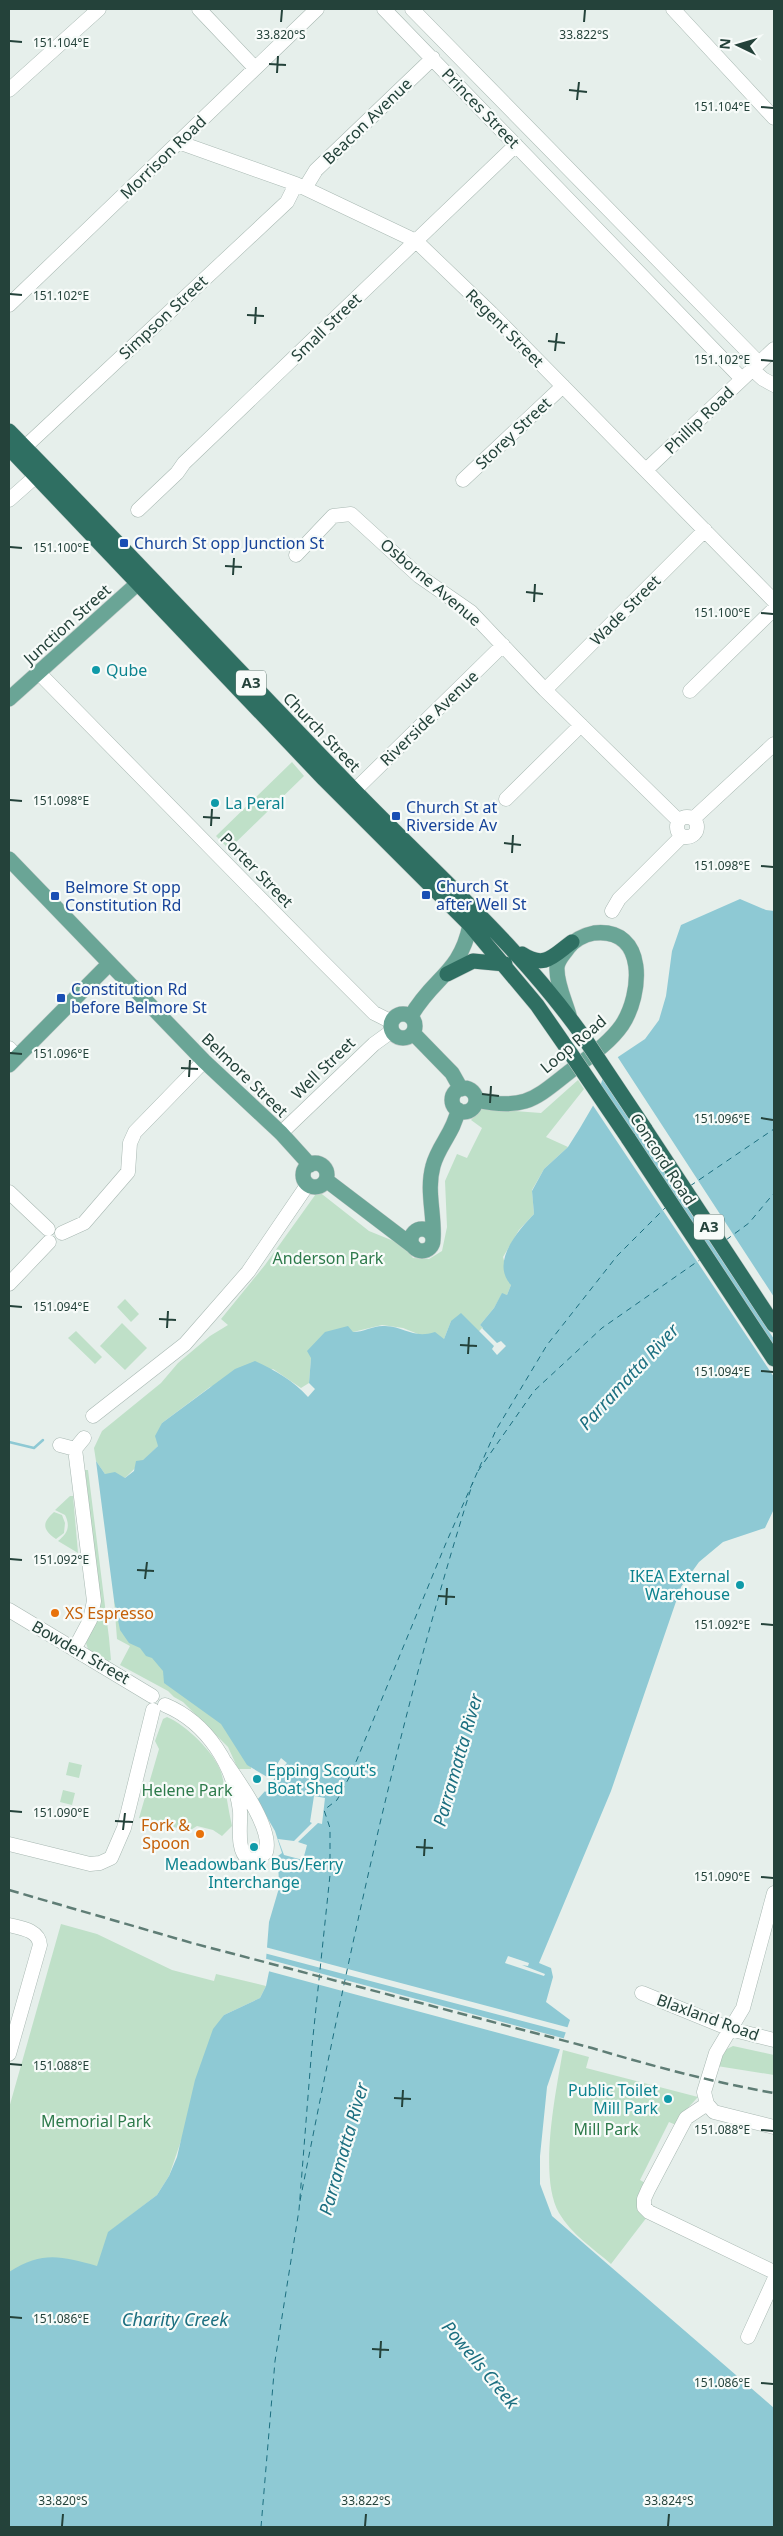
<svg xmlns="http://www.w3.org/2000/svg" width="783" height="2536" viewBox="0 0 783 2536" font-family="'Noto Sans',sans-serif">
<rect width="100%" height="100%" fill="#e6efeb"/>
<path fill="#bfe0c8" d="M292,762l12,14 -75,73 -13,-13z
M578,1080l6,9 -38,48 22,10 -24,22 -12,21 2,24 -15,16 -16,27 8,28 -4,10 -5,-1 -8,14 -14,17 3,3 -4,4 -28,-11 -7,18 -21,-3 -20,-8 -21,-3 -29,7 -42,26 -2,25 -8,5 -28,-19 -63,18 -48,36 -4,23 -33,32 -20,-4 -9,-13 -2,-13 8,-17 59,-48 17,-20 32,-27 18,-11 -7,-6 44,-54 53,-74 51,40 32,13 12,14 16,1 13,-8 5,-24 -2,-46 12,-27 10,4 15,-30 -11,-8 10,-11h6l54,4z
M125,1299l14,15 -8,8 -14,-15z
M122,1323l25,25 -22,22 -25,-24z
M76,1331l26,26 -7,7 -27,-26z
M85,1470h3l21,168 2,22 -3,1 -20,-12 -2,-6 12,-28 2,-12z
M70,1496h3l5,57 -20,-12c9,-7 13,-14 7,-26l-10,-5z
M54,1512l8,3 3,8 -1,10 -8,6c-14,-10 -14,-16 -2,-27z
M114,1600l14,10 123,145v14h-13l-10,-22 -45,-45 -9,-5 -6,-6 -48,-26 10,-19 -13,-7z
M167,1717c19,8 47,35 54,55 5,17 7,37 11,54l-10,10 -9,-6 -16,-4 -8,5 -50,-13 20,-69 -4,-8 8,-22z
M69,1762l13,3 -3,13 -13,-3z
M63,1790l12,3 -3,12 -12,-3z
M61,1924l36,10 75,36 42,11 2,-7 50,12 -6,12 -36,17 -55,161 -12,19 -48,37 36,4 -136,220v-348z
M733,2046l41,9v20l-57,-9 6,-15z
M563,2050l26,7 -3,11 112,29 -12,13 -10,15 -7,-3 -29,58 7,4v33l-36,47c-17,-15 -40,-30 -52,-51 -21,-37 -3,-121 4,-163z"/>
<path fill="#8ec9d4" d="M740,899l26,11 8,1v598l-9,19 -42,14 -24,20 -18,25 -70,204 -72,172 12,5 2,9 -7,25 24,18 -23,67 -7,69v28l12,32 222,192v119h-765v-255c34,-21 51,-16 88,-6l11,-34 49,-37 12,-19 8,-19 18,-77 18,-51 11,-14 36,-17 6,-12 5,-24 -5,-2 3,-38 10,-34 -1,-32 4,-3 -7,-22 -18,-31 17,-19 -27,-16 -26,-41 -57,-41 -1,-12 -11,-13 -6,-2 -6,-8 -11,-5 -9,-13 -6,-30 -18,-139 9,13 10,-2 10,6 9,-7 2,-10 7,-1 15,-14 -3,-10 7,-13 73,-54 20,-8c20,9 39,20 53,36l7,-8 -6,-6 2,-25 -4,-7 18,-19 23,-6 5,6c11,0 21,-7 32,-6 21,1 28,13 50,6l9,7 7,-18 10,-8 18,18 4,-3 -3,-3 14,-17 8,-15 5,2 4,-10c-21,-23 7,-54 23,-71l-2,-23 12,-22 24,-22 12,-19 14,-24 11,-32 10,-13 30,-20 14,-19 7,-24 6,-45 9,-26z"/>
<path fill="#e6efeb" d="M617,1056l157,241v42l-173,-262 2,-6z
M599,1083l175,265v29l-182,-273z
M482,1328l15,15 4,-2 5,5 -9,9 -5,-6 2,-3 -15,-15z
M281,1758l6,5 -10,11 -11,18 -4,-3 9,-8 -3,-2z
M314,1796l11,2 -3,26 -4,-1 -20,19 9,3 -4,15 -19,-5 -6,-16 16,2 18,-18 -2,-1z
M265,1947l305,81 -2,5 -304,-80z
M508,1956l21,7 -1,3 -6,-1 23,9 -1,2 -39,-13z
M263,1958l303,81 -4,11 -294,-79 -4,12 5,-20 -5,-2z"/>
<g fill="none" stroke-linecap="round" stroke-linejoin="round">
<path stroke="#8ec9d4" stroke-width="2.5" d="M9,1442l25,6 9,-8"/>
<path stroke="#1c6f80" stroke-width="1" stroke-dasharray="6 5" stroke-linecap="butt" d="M690,1186l84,-57
M726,1240l23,-17 25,-30
M478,1471l56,-80 68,-63 99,-69
M300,2201c48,-244 98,-482 173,-719
M261,2527l14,-166 24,-151 13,-164 18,-171v-47l-6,-18 13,-10 14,-26 95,-231 50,-113 51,-85 70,-89 49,-49"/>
<g stroke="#a8b8b2" stroke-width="15">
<path id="minor" d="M199,9l56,59
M384,9l358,370
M412,9l347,354
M673,9l101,109
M9,90l90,-81
M178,142l118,42 120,57 75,72 283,288
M305,188l11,-18 117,-112
M9,305l308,-296
M752,369l11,10 11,6
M25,447l262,-245 9,-18
M646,470l128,-121
M463,480l100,-94
M9,500l26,-23
M138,510l39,-37 7,-10 332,-318
M296,555l37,-39 18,-2 68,62 52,36 74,78 134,131
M39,673l278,283 57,57 18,9
M545,690l160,-160
M690,691l84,-82
M354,791l149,-146
M506,799l75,-74
M677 827a10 10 0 1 1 20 0a10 10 0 1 1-20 0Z
M693,819l81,-75
M612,911l7,-12 63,-63
M9,1048l8,9
M281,1133l93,-89 18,-13
M9,1192l39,37
M62,1233l22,-10 44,-51 2,-29 5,-11 69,-71
M9,1284l40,-42
M93,1416l92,-72 63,-72 60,-88
M60,1445l15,4 19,152 -4,19 -15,28
M75,1449l9,-11
M9,1610l143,86
M165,1705c43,18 69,61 75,106 1,13 -4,39 8,48l10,1 8,-8c7,-23 -27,-70 -41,-90
M9,1844l81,20 10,-1 11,-5 13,-30 29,-118
M774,1893l-31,115 -27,45 -12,39 3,12 7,8 60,15
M9,1925c12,3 30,5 31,20l-31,109
M642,1993l88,36 44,11
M707,2104l-21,14 -38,72 -4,9v8l5,5 125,60
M748,2337l26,-57"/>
</g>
<g stroke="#c2cac8" stroke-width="16">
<path id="major" d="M9,699l128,-115
M9,859l195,202 77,72 29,32
M391 1026a12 12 0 1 1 24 0a12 12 0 1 1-24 0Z
M411,1016c22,-39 49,-42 59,-91
M413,1033l39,40 9,16
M9,1065l100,-101
M452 1100a12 12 0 1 1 24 0a12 12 0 1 1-24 0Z
M476,1100c53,12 61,-4 101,-34 16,-12 34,-25 45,-41 20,-30 26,-98 -28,-92 -10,2 -19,6 -26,15 -4,6 -10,11 -11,19 -1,15 8,34 12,48
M303 1175a12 12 0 1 1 24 0a12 12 0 1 1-24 0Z
M326,1180l88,67
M411 1240a11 11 0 1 1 22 0a11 11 0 1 1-22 0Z
M433,1240c2,-25 -7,-49 0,-74 5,-20 21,-34 25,-56"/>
</g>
<g stroke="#c2cac8" stroke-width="16">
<path id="highway" d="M9,431c116,118 229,239 344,358 79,82 166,156 232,250
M9,448l315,331 146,146 67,80 34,49
M522,954c23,15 31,2 50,-12
M447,974l26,-13 32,3
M645,1129l129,196
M628,1138l146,221"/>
</g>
<use href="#minor" stroke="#fff" stroke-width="14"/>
<use href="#major" stroke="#6aa596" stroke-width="15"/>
<use href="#highway" stroke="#2f6f62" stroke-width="15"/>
<path stroke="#5f7d75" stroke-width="2.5" stroke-dasharray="10 5" stroke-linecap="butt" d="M9,1890l183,53 400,105c60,18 120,34 182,45"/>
<g stroke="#c2cac8" stroke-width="16" stroke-linecap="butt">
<path id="highway-bridge" d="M585,1039l60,90
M571,1054l57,84"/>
</g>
<use href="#highway-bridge" stroke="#2f6f62" stroke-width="15"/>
</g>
<path fill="none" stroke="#24423a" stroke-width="2" d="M281,22l1,-12M584,22l1,-12M10,41l12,1M269,64l17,1M277,73l1,-17M569,90l18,2M577,100l2,-18M761,107l12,1M10,294l12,1M247,315l17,1M255,324l1,-17M548,341l17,2M555,351l2,-18M761,360l12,1M10,547l12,1M225,566l17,1M233,575l1,-17M526,592l17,2M534,602l1,-18M761,613l12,1M10,800l12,1M203,817l17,1M211,826l1,-17M504,843l17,2M512,853l1,-18M761,866l12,1M10,1053l12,1M181,1068l17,1M189,1077l1,-17M482,1094l17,2M490,1103l1,-17M761,1118l12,2M10,1306l12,1M159,1319l17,1M167,1328l1,-17M460,1345l17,1M468,1354l1,-17M761,1371l12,1M10,1559l12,1M137,1570l17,1M145,1579l2,-17M438,1596l17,1M446,1605l1,-17M761,1624l12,1M10,1811l12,1M115,1821l18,1M123,1830l2,-17M416,1847l17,1M424,1856l1,-17M761,1877l12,1M10,2064l12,1M394,2098l17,1M402,2107l1,-17M761,2130l12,1M10,2317l12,1M372,2349l17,1M380,2358l1,-17M761,2383l12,1M62,2526l1,-12M365,2526l1,-12M668,2526l1,-12"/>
<g fill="#1a4fb4" stroke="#f7fbf9" stroke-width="2">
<rect x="119" y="538" width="10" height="10" rx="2.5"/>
<rect x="391" y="811" width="10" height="10" rx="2.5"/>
<rect x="421" y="890" width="10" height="10" rx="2.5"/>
<rect x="50" y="891" width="10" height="10" rx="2.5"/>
<rect x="56" y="993" width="10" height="10" rx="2.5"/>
</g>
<g fill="#0f9aa8" stroke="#f7fbf9" stroke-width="2">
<circle cx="96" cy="670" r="5"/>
<circle cx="215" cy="803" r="5"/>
<circle cx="740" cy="1585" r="5"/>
<circle cx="257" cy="1779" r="5"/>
<circle cx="254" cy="1847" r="5"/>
<circle cx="668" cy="2099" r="5"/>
</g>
<g fill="#e8710a" stroke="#f7fbf9" stroke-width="2">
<circle cx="55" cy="1613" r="5"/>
<circle cx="200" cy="1834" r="5"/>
</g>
<g text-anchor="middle" stroke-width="4.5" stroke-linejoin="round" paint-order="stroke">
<g fill="#f7fbf9" stroke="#637a73" stroke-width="1">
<rect x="236" y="670.5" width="30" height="25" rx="4"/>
<rect x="694" y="1214.5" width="30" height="25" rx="4"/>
</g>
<g font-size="15" font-weight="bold" fill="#24423a">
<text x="251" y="688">A3</text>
<text x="709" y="1232">A3</text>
</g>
<g font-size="16" fill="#24423a" stroke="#f7fbf9">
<text transform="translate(481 108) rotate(46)" y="6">Princes Street</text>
<text transform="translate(367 121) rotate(-44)" y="6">Beacon Avenue</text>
<text transform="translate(163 157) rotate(-44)" y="6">Morrison Road</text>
<text transform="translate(163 317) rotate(-43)" y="6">Simpson Street</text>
<text transform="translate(326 327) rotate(-44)" y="6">Small Street</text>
<text transform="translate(505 328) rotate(45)" y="6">Regent Street</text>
<text transform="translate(699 420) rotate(-44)" y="6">Phillip Road</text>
<text transform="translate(513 433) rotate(-43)" y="6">Storey Street</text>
<text transform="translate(431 582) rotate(40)" y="6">Osborne Avenue</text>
<text transform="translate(625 610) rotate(-45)" y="6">Wade Street</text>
<text transform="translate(67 624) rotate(-42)" y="6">Junction Street</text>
<text transform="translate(429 718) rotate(-44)" y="6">Riverside Avenue</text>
<text transform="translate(322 732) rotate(46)" y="6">Church Street</text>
<text transform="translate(257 870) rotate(46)" y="6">Porter Street</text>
<text transform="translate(573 1044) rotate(-40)" y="6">Loop Road</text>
<text transform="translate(323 1068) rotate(-44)" y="6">Well Street</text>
<text transform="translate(245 1075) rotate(44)" y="6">Belmore Street</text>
<text transform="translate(663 1159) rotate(57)" y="6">Concord Road</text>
<text transform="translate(81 1652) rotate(30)" y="6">Bowden Street</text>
<text transform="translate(708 2017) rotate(20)" y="6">Blaxland Road</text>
</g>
<g font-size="16" fill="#164399" stroke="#f7fbf9" text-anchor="start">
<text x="134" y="549">Church St opp Junction St</text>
<text x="406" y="813">Church St at<tspan x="406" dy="18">Riverside Av</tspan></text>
<text x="436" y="892">Church St<tspan x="436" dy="18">after Well St</tspan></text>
<text x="65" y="893">Belmore St opp<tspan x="65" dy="18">Constitution Rd</tspan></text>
<text x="71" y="995">Constitution Rd<tspan x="71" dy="18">before Belmore St</tspan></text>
</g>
<g font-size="16" fill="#0d838f" stroke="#f7fbf9" text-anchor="start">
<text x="106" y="676">Qube</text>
<text x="225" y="809">La Peral</text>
<text x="730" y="1582" text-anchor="end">IKEA External<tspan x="730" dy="18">Warehouse</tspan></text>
<text x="267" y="1776">Epping Scout's<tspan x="267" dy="18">Boat Shed</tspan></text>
<text x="254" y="1870" text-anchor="middle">Meadowbank Bus/Ferry<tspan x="254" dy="18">Interchange</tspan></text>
<text x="658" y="2096" text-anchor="end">Public Toilet<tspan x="658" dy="18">Mill Park</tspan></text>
</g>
<g font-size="16" fill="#2d7a4b" stroke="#f7fbf9">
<text x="328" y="1264">Anderson Park</text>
<text x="187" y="1796">Helene Park</text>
<text x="96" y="2127">Memorial Park</text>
<text x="606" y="2135">Mill Park</text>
</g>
<g font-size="16" fill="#c56008" stroke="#f7fbf9" text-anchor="start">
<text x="65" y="1619">XS Espresso</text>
<text x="190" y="1831" text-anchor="end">Fork &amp;<tspan x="190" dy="18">Spoon</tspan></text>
</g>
<g font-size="18" font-style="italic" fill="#1c6f80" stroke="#f7fbf9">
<text transform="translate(629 1377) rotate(-47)" y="6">Parramatta River</text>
<text transform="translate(458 1760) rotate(-74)" y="6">Parramatta River</text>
<text transform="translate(344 2149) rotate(-74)" y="6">Parramatta River</text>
<text x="175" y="2326">Charity Creek</text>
<text transform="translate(480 2365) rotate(50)" y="6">Powells Creek</text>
</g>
</g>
<g font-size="12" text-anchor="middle" fill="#24423a" stroke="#f7fbf9" stroke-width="4.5" stroke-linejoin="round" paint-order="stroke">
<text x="281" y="39">33.820°S</text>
<text x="584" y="39">33.822°S</text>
<text x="61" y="47">151.104°E</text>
<text x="722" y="111">151.104°E</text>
<text x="61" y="300">151.102°E</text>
<text x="722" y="364">151.102°E</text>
<text x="61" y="552">151.100°E</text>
<text x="722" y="617">151.100°E</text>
<text x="61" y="805">151.098°E</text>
<text x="722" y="870">151.098°E</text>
<text x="61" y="1058">151.096°E</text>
<text x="722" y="1123">151.096°E</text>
<text x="61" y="1311">151.094°E</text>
<text x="722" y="1376">151.094°E</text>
<text x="61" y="1564">151.092°E</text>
<text x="722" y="1629">151.092°E</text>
<text x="61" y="1817">151.090°E</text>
<text x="722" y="1881">151.090°E</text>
<text x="61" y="2070">151.088°E</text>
<text x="722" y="2134">151.088°E</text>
<text x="61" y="2323">151.086°E</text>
<text x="722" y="2387">151.086°E</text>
<text x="63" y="2505">33.820°S</text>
<text x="366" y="2505">33.822°S</text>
<text x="669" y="2505">33.824°S</text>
</g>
<rect width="783" height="2536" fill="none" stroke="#24423a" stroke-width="20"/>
<g transform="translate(738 45) rotate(275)" stroke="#f7fbf9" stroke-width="4" paint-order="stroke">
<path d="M0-4L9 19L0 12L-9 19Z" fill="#24423a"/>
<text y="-8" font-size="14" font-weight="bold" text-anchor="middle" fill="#24423a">N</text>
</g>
</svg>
